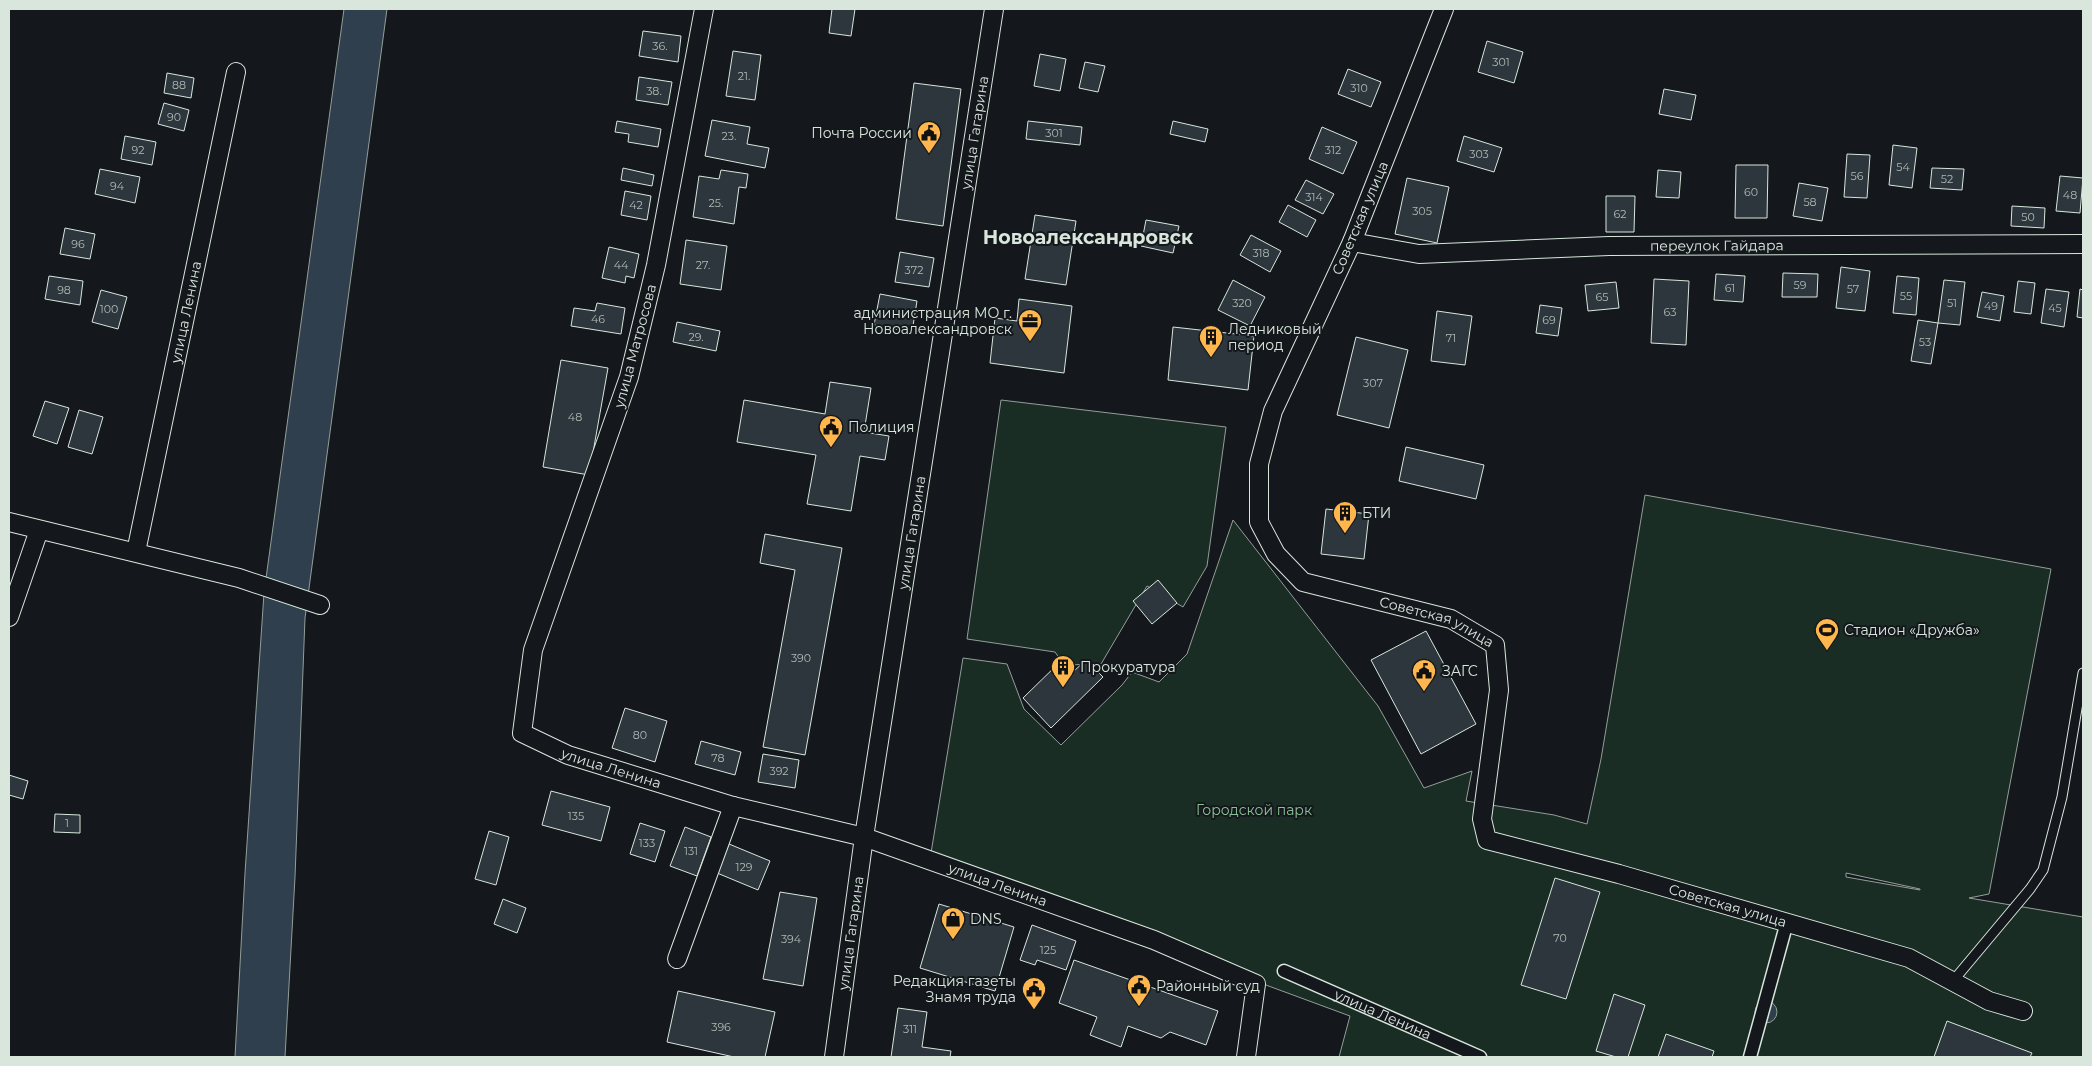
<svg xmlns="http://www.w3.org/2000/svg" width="2092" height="1066" viewBox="0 0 2092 1066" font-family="Montserrat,sans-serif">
<rect width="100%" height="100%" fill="#14181c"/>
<path fill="#1a2d24" stroke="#939e99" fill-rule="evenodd" d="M1001,400l225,27 -19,139 -24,41 -36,-21 -46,78 -37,1 -9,-13 -88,-13z
M1645,495l406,74 -62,325 -20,4 114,19v140h-744l11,-41 -95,-35 -324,-128 32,-195 44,6 17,45 37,36 61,-60 10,-13 27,10 28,-28 46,-134 145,186 46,82 48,-17 -6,30 88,14 33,9 14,-65zM1846,873l74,16v1l-74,-13z"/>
<path fill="#2f3f4d" stroke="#939e99" d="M344,9h43l-82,609 -10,259 -10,180h-50l10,-184 19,-280z
M1755 1012a11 11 0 1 1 22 0a11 11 0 1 1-22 0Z"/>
<path fill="#2c363c" stroke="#d8e6dc" d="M832,9h23l-4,27 -22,-3z
M643,31l38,5 -3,26 -39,-6z
M1487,41l36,11 -9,31 -36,-11z
M733,51l28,4 -6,45 -29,-4z
M1040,54l26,5 -6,32 -26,-5z
M1085,62l20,4 -7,26 -19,-4z
M1348,69l33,13 -10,25 -33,-13z
M167,73l27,5 -3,20 -27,-5z
M639,77l33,5 -4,23 -32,-5z
M914,83l47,6 -18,137 -47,-7z
M1664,89l32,6 -5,25 -32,-6z
M164,103l25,7 -5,21 -26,-7z
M712,120l38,7 -3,17 22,4 -4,20 -60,-12z
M617,121l44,8 -3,18 -30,-5 1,-8 -14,-2z
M1028,121l54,6 -2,18 -54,-6z
M1173,121l35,8 -3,13 -35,-8z
M1322,127l35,15 -14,32 -34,-15z
M125,136l31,6 -4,23 -31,-6z
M1464,136l38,12 -8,24 -37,-11z
M1893,145l24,3 -5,40 -23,-3z
M1847,154l23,1 -3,43 -23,-1z
M1736,165h32l-1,53h-32z
M623,168l31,7 -2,11 -31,-6z
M1932,168l32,1 -2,21 -32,-2z
M100,169l40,8 -5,26 -40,-9z
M721,170l27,4 -2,14 -7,-1 -5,37 -41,-7 6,-41 20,3z
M1658,170l23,2 -2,26 -23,-1z
M2060,176l23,2 -3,35 -24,-2z
M1407,178l42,9 -12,56 -42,-9z
M1306,180l28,14 -11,20 -28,-14z
M1799,183l29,5 -6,33 -29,-5z
M625,191l26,5 -4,24 -26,-5z
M1606,196h29l-1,36h-28z
M1288,205l28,15 -9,17 -28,-15z
M2012,206l33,2 -1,20 -33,-2z
M1035,215l41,6 -10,64 -41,-6z
M1146,220l33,6 -6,27 -32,-7z
M65,228l30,6 -5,25 -30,-5z
M1251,235l30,16 -11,21 -30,-17z
M686,240l41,6 -6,44 -41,-6z
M609,247l30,7 -5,24 -8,-2 -1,7 -23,-5z
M900,252l34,6 -5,29 -34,-5z
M1841,267l29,4 -5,40 -29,-3z
M1783,273l35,1 -1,23h-35z
M1716,274l29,2 -2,26 -29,-2z
M49,276l34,5 -3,24 -35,-6z
M1897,276l22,2 -3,37 -23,-2z
M1654,279l35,2 -3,64 -35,-2z
M1233,280l32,17 -15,29 -32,-16z
M1944,280l21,2 -5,43 -22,-2z
M2018,281l17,2 -4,31 -17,-2z
M1616,282l3,26 -31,3 -3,-26z
M2046,289l23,3 -5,35 -23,-4z
M2080,289l3,1v28l-6,-1z
M101,290l26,7 -9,32 -26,-7z
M1982,292l22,4 -4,25 -23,-4z
M880,294l37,7 -5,31 -38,-7z
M1019,299l53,7 -8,67 -74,-10 5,-45 22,3z
M597,303l28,5 -4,26 -50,-8 3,-18 21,3z
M1540,305l22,3 -4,28 -22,-3z
M1437,311l35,5 -7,49 -34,-4z
M1918,320l20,3 -7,41 -20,-3z
M677,322l43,9 -4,20 -43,-9z
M1173,327l81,9 -6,54 -80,-10z
M1356,337l52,13 -19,78 -52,-13z
M561,360l47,8 -19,107 -46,-8z
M830,382l41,6 -7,44 25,4 -4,24 -25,-4 -9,55 -44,-7 9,-49 -79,-13 7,-42 81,14z
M45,401l24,7 -12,36 -24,-8z
M79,410l24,7 -11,37 -24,-7z
M1406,447l78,18 -8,34 -77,-18z
M1326,509l43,5 -5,45 -43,-5z
M765,534l77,14 -37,207 -42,-8 32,-177 -35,-7z
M1158,580l19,23 -25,21 -19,-23z
M1426,631l50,93 -55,30 -50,-94z
M1062,660l11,12 13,-12 17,17 -52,51 -28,-30z
M625,708l42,13 -12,41 -43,-14z
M701,741l40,11 -6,23 -40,-11z
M763,754l36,6 -4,28 -37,-6z
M9,775l19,6 -5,18 -14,-4z
M551,791l59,16 -9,34 -59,-16z
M55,814l25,1v18l-26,-1z
M640,823l25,8 -10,31 -25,-8z
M685,827l26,10 -14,39 -27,-10z
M489,831l20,6 -13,48 -21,-6z
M729,844l41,17 -12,29 -41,-17z
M1555,878l45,14 -34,107 -45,-14z
M780,892l37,6 -14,88 -40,-7z
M503,899l23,9 -9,25 -23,-9z
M939,904l75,23 -19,64 -75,-23z
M1032,925l44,16 -10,29 -29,-10 -2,5 -15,-5z
M1074,960l144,51 -12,34 -36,-13 -9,6 -33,-12 -7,21 -31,-12 7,-18 -38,-14z
M678,991l97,21 -10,45h-31l-67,-15z
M1614,994l31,11 -17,52h-12l-20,-6z
M898,1008l29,4 -5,35 29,4 -1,6h-59z
M1947,1021l85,32 -2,4h-96z
M1666,1034l48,17 -2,6h-54z"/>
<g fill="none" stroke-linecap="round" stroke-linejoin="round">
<g stroke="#d8e6dc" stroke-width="11">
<path id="service" d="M1953,981l77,-92 13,-19 19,-73 21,-124"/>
</g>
<g stroke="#d8e6dc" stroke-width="15">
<g id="pedestrian">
<path id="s1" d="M1284,971l196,86"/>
<path d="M1750,1057l37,-135"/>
</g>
</g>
<g stroke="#d8e6dc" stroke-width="20">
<g id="minor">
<path id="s2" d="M704,9l-48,256 -27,112 -96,273 -11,83 46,22 165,51 131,31 290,103 102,44 -10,73"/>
<path id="s3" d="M1444,9l-92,233 -79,169 -14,53v58l17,32 27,28 148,37 44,26 4,45 -17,129 5,21 132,34 290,84 80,43 34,10"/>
<path id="s4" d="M1352,242l67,12 190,-8 474,-2"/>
<path d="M9,522l230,56 81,27"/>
<path id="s5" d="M136,552l100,-480"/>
<path d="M9,617l30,-87"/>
<path d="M677,959l56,-153"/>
<path id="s6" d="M834,1057l30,-220 130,-828"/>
</g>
</g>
<use href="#service" stroke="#14181c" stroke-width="9"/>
<use href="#pedestrian" stroke="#14181c" stroke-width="12"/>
<use href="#minor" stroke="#14181c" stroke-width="18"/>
</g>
<defs>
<g id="civic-pin" transform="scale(1.25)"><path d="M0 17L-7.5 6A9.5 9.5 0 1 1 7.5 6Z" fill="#ffb74d" stroke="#14181c"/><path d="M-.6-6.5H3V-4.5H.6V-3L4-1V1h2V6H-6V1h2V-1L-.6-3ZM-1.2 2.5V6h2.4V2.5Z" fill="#111"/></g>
<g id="office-pin" transform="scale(1.25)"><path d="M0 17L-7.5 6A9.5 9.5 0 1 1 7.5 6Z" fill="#ffb74d" stroke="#14181c"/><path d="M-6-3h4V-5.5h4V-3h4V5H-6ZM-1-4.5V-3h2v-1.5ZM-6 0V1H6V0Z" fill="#111"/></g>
<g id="building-pin" transform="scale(1.25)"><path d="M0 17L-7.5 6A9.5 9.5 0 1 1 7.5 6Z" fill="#ffb74d" stroke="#14181c"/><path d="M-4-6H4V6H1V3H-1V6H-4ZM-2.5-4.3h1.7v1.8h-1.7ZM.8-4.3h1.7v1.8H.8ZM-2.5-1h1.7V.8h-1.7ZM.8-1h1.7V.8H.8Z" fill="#111"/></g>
<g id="stadium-pin" transform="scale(1.25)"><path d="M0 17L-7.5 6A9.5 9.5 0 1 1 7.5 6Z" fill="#ffb74d" stroke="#14181c"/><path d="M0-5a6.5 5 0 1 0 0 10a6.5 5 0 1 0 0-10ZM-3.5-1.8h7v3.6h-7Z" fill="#111"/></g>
<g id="shop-pin" transform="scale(1.25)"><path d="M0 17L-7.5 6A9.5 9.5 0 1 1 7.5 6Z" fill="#ffb74d" stroke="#14181c"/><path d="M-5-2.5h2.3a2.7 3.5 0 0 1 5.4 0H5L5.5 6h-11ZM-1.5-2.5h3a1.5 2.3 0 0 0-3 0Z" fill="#111"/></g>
</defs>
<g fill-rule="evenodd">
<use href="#civic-pin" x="929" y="133"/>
<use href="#office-pin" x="1030" y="321"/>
<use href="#building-pin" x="1211" y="337"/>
<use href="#civic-pin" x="831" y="427"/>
<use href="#building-pin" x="1345" y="513"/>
<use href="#stadium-pin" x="1827" y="630"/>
<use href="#building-pin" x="1063" y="667"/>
<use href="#civic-pin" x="1424" y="671"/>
<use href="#shop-pin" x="953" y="919"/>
<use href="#civic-pin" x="1139" y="986"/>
<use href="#civic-pin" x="1034" y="989"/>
</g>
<g text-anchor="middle" stroke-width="4" stroke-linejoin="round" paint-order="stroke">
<g font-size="11" fill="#adbab4">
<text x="660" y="50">36.</text>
<text x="1501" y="66">301</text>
<text x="744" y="80">21.</text>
<text x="179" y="89">88</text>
<text x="1359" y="92">310</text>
<text x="654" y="95">38.</text>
<text x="174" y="121">90</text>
<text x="1054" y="137">301</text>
<text x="729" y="140">23.</text>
<text x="138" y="154">92</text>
<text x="1333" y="154">312</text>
<text x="1479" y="158">303</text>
<text x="1903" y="171">54</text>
<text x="1857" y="180">56</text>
<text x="1947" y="183">52</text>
<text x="117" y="190">94</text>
<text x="1751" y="196">60</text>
<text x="2070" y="199">48</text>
<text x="1314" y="201">314</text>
<text x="1810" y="206">58</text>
<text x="716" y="207">25.</text>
<text x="636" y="209">42</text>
<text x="1422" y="215">305</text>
<text x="1620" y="218">62</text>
<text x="2028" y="221">50</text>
<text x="78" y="248">96</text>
<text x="1261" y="257">318</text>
<text x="621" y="269">44</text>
<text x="703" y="269">27.</text>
<text x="914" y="274">372</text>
<text x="1800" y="289">59</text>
<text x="1730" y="292">61</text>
<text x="1853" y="293">57</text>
<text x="64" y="294">98</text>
<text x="1906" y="300">55</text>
<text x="1602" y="301">65</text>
<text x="1242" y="307">320</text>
<text x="1952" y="307">51</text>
<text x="1991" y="310">49</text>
<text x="2055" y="312">45</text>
<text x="109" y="313">100</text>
<text x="1670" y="316">63</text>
<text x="598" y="323">46</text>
<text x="1549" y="324">69</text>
<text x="696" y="341">29.</text>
<text x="1451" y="342">71</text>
<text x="1925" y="346">53</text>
<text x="1373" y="387">307</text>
<text x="575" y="421">48</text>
<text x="801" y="662">390</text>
<text x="640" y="739">80</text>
<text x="718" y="762">78</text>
<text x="779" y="775">392</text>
<text x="576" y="820">135</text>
<text x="67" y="827">1</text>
<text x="647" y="847">133</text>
<text x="691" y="855">131</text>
<text x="744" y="871">129</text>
<text x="1560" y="942">70</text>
<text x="791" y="943">394</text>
<text x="1048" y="954">125</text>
<text x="721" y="1031">396</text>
<text x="910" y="1033">311</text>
</g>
<g font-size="14" fill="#d8e6dc" stroke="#14181c" text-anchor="start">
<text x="912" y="138" text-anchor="end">Почта России</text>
<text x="1012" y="318" text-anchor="end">администрация МО г.<tspan x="1012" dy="16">Новоалександровск</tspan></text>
<text x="1228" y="334">Ледниковый<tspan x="1228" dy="16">период</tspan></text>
<text x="848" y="432">Полиция</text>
<text x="1362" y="518">БТИ</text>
<text x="1844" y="635">Стадион «Дружба»</text>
<text x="1080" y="672">Прокуратура</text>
<text x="1442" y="676">ЗАГС</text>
<text x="970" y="924">DNS</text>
<text x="1016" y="986" text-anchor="end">Редакция газеты<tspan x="1016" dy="16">Знамя труда</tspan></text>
<text x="1156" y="991">Районный суд</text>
</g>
<g font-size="14" fill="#d8e6dc" stroke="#14181c">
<text dy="5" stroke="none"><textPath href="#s6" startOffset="935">улица Гагарина</textPath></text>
<text transform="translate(1360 218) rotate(-67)" y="5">Советская улица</text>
<text dy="5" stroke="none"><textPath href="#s4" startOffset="366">переулок Гайдара</textPath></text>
<text dy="5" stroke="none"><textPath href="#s5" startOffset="245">улица Ленина</textPath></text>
<text transform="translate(635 346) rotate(-75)" y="5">улица Матросова</text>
<text dy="5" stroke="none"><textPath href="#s6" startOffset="530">улица Гагарина</textPath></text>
<text dy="5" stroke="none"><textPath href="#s3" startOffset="765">Советская улица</textPath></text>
<text dy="5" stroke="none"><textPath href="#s2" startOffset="845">улица Ленина</textPath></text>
<text dy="5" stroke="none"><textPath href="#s2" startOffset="1249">улица Ленина</textPath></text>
<text dy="5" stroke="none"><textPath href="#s3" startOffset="1275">Советская улица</textPath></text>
<text dy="5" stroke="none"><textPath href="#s6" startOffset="125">улица Гагарина</textPath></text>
<text dy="5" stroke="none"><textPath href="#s1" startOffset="108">улица Ленина</textPath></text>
</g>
<g font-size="14" fill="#8ac095" stroke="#14181c">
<text x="1254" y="815">Городской парк</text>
</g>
<g font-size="19" font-weight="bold" fill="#d8e6dc" stroke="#14181c">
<text x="1088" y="244">Новоалександровск</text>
</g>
</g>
<rect width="2092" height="1066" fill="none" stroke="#d8e6dc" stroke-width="20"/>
</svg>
